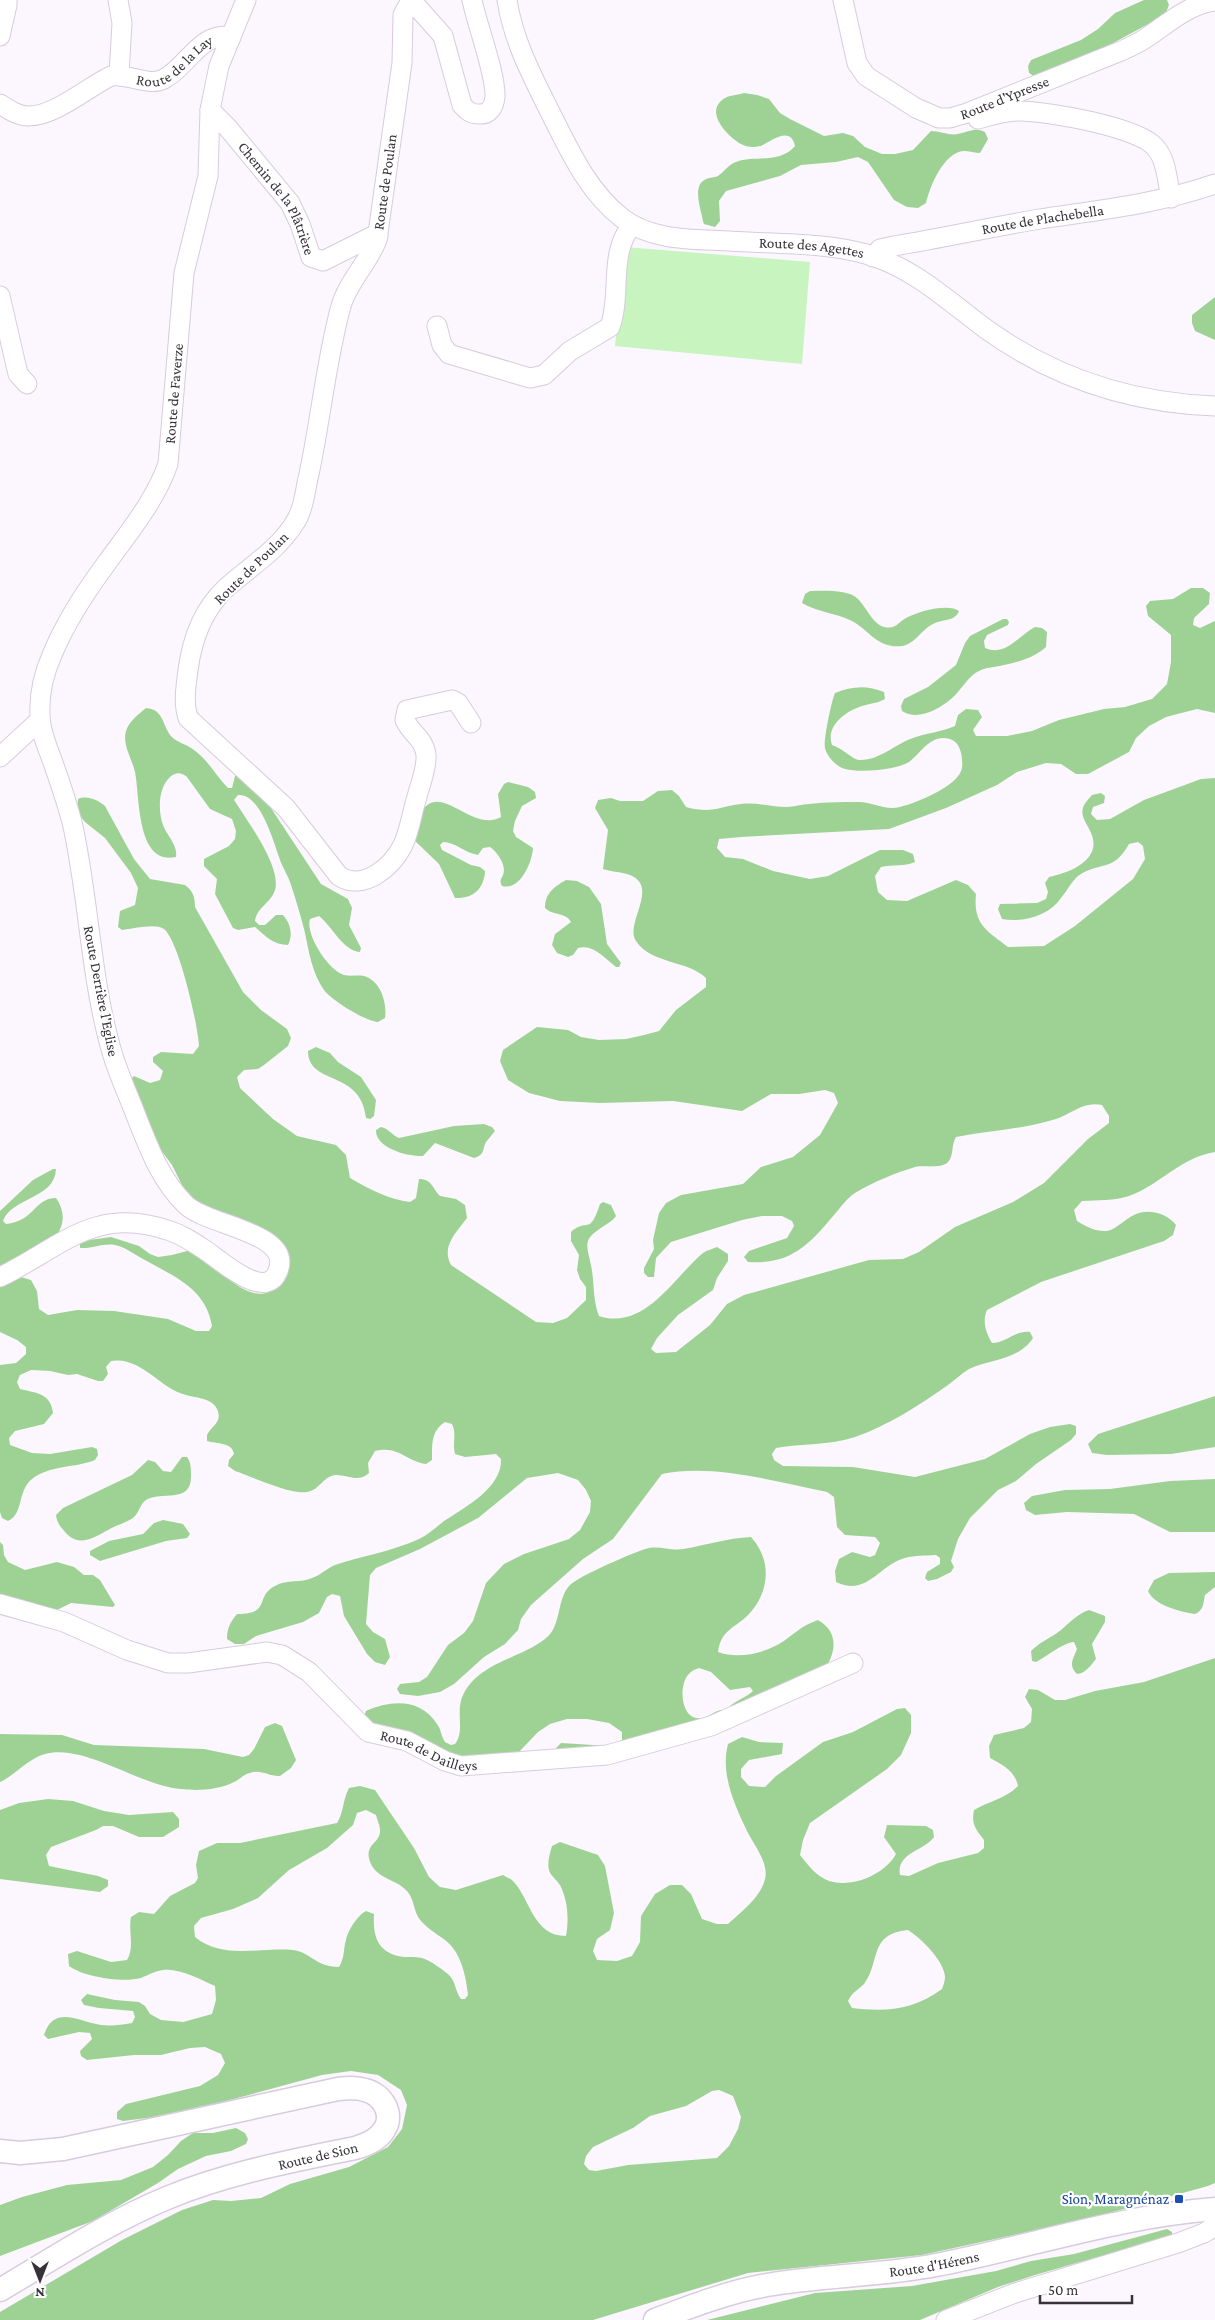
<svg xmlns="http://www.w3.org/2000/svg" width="1215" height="2320" viewBox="0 0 1215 2320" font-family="'Crimson Pro',serif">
<rect width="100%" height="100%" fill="#fcf7fe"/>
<path fill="#c7f4bf" d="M625,247l185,15 -8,102 -187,-18z"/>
<path fill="#9ed294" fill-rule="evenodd" d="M1144,0h23l2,5 -4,10 -63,34 -60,26 -8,1 -5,-3 -1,-7 3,-6 50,-20 17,-11 17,-16z
M744,93l13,2 12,4 11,14 10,6 34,17 19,-3 10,3 12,11 17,7h13l18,-4 18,-19c9,0 19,5 27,3 11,-2 17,-7 27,-2l3,7 -8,14c-5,0 -11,-2 -16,-2 -20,1 -34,35 -38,52l-8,5 -11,-1 -13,-7 -26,-38 -10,-5 -22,5 -35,3 -21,11 -54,15 -7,10 1,20 -5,6 -11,-3 -1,-3c-2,-11 -10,-33 0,-40 5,-4 10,-3 15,-5 6,-4 11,-12 18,-14 19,-7 44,2 59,-16 -5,-23 -28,-1 -35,0 -6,2 -14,1 -19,-2 -14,-8 -38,-33 -16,-46 5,-3 13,-3 19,-5z
M1215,297v43l-20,-9 -3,-8v-8z
M1191,588h12l7,5 -1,11 -15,14 -1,7 7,3 15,-7v92l-18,-4 -31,8 -17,9 -13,12 -7,14 -41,22h-12l-15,-10 -15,-1 -29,9 -20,13 -51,23 -57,21 -148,8 -22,2 -2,9 8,9 18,2 30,12 37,8 18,-3 52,-26h23l10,4 2,8c-11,5 -22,2 -34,5l-6,9 3,16 9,8 20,1 49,-21 12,5 8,9c-3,30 10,36 32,53l36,-1 31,-20 58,-47 12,-20 -2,-13 -5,-4 -9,2c-16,29 -30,17 -51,32 -7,6 -11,15 -17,22 -12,18 -38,25 -59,21l-4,-10 2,-5 37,-1 9,-4 2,-7 -3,-9 4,-6c20,-4 54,-17 42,-44 -3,-8 -11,-16 -8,-25 1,-5 6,-9 9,-13l9,-2 4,3 -1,7 -11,4 -2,7 6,6 13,-1 34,-19 57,-21 14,-1v374c-34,5 -55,33 -86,44 -14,5 -32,4 -47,5l-8,9 3,11c8,5 19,11 30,10 10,-2 18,-12 27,-16 14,-7 33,-2 42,10l-3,10 -9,6 -123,41 -54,28c-5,11 -1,23 5,33 14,0 23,-13 38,-11l3,6c-14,22 -43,21 -64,31 -7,4 -14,11 -21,16 -28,20 -61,41 -93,52 -26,9 -53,6 -79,11l-4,6 2,6 9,6 70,1 62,10 70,-18 45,-25 20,-7 20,-3 6,2v8l-5,6 -35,24 -20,17 -18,9 -28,28 -12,21 -7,22 3,6 -3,5 -14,7 -9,2 -3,-3 2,-6 13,-8v-6l-4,-3c-10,1 -21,0 -31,3 -26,7 -38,39 -69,24l-1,-11 4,-12 13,-7 18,5 5,-2 5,-12 -5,-6 -30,-2 -8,-8 -3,-30 -7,-5c-50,-10 -114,-29 -165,-18l-49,65 -30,20 -52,46 -10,14 -3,11 -13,14 -21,13 -30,27 -14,8 -22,4 -18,-2 -3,-5 3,-5 19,-2 8,-5 21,-32 16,-12 9,-12 13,-38 18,-19 20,-10 45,-15 11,-9 10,-18 1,-11 -5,-11 -8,-10 -20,-7 -31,5 -49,40 -58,31 -44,19 -6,7 -4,49 7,8 12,7 5,18 -5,8 -10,-3 -8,-8 -23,-38 -4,-20 -8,-2 -5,3 -8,16 -16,9 -47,14 -12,8h-9l-8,-5c0,-10 3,-17 10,-25 35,0 17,-17 38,-28 12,-7 26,-3 37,-8 9,-3 15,-10 23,-13 27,-9 58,-14 84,-26 9,-4 17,-12 25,-18 21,-14 58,-33 57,-62l-5,-5 -31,3 -10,-3c-3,-11 2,-20 -3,-30l-7,-2c-14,9 -13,22 -13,38l-6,4c-20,-3 -28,-19 -51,-13l-7,12 1,10c-11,10 -20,2 -33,2 -13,1 -16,15 -29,17 -16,3 -54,-15 -72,-21l-7,-5 1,-6 5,-6c-2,-12 -17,-10 -27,-13v-6c5,-10 16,-13 10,-26 -5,-11 -21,-11 -31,-14 -27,-7 -45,-39 -75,-34l-5,6 2,7 -5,7h-5l-21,-7 -9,1 -18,-4 -19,-1 -11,5 -3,7 3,7c16,4 31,4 33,24l-9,11 -29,7 -6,7 1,7 22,8 18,1 42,-7 5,2 1,6 -3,5c-20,8 -45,5 -63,19 -15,12 -8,35 -24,42l-6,-3 -2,-6v-147l16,-2 10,-9v-7l-9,-7 -17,-8v-50l21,-5 10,3 6,11 2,18 9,6 29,-5 37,1 54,8 28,12h13l3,-5c-6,-38 -39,-50 -69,-67 -9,-5 -18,-12 -28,-14 -12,-2 -23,4 -35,3v-5l2,-2 29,-4 28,9 11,8 8,3 14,-2 15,-4 10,2c22,14 58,62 82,30 9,-11 11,-17 7,-31l-72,-39 -27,-18 -15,-30 -24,-32 -18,-53 4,-4 16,7 10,-3 3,-9 -10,-9v-5l8,-5 32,2 6,-8c-1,-21 -20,-105 -35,-117 -9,-6 -31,0 -42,1l-4,-3 2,-16 15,-6 3,-17 -7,-15 -26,-35 -20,-16 -8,-10 1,-13c9,-4 20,1 27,7l29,53 16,20 35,6c8,6 10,12 10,22l48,85 18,18 26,19 4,9 -3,8 -24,19 -6,4 -14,1 -7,7 3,11 33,31 24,17 39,9 10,10 4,23c17,10 40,22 60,24l6,-4 3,-19c13,0 13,9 21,17l16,3 9,6 2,13c-11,15 -26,28 -16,47l85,57 17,1 14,-5 19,-18v-13l-6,-8 -3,-9 2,-15 -8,-14v-9c17,-15 18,5 29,-28l3,-2 8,3 5,11c-6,9 -24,14 -28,25 -2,6 1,14 2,20 5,18 2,38 9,55 46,15 76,-40 104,-63 4,-3 10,-4 14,-6l11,7v7l-11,17 -4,12 -35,25 -21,23 -6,11 5,4 20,-1 34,-27 17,-21 17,-9 125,-35 34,-1 16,-7 36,-25 58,-25 31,-19 44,-44 21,-16v-7l-7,-11c-18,-4 -29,8 -46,14 -33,10 -67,12 -100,18 -5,8 -2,19 -8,25 -6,7 -23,3 -33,5 -20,6 -42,15 -60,26 -8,5 -14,14 -21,22 -25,30 -44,50 -86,47l-4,-5 5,-6 38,-13 7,-12 -2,-5 -10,-5h-20l-20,4 -71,22 -15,16 -2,19h-6l-4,-4v-5l10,-19 -1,-9 6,-27 7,-10 15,-8 62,-11 18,-17 32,-10 27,-22 18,-32 -4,-10 -9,-3 -26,4h-28l-29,17 -69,-10 -73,2 -40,-2 -31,-8 -21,-13 -8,-19 3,-11 34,-23 31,3 13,7 18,3 27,-1 18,-4 15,-4 17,-21 30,-23v-9c-19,-18 -55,-14 -70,-37 -12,-17 24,-54 -6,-66 -8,-3 -18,-3 -27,-6l5,-39 -13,-22 3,-8 13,-2 9,3h23l15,-10 14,-1 7,6 7,11c26,7 31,0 55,-3 15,-2 31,3 46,3 7,0 15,-3 22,-3 17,-2 33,-2 50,-2 14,0 26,9 41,5 16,-4 59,-21 62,-39 1,-10 -1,-26 -12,-29 -19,-6 -29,14 -41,23 -13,8 -49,11 -64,7 -8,-2 -18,-12 -20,-21 -2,-7 7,-49 10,-55 17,-7 32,-8 49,-1l1,7c-7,4 -12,4 -19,6 -18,4 -41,20 -34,40 10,3 20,14 27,15 20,1 36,-16 54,-22 14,-5 28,-6 42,-12l3,-11 8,-6 12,1 4,7 -9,13 3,6h31l25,-5 27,-11 45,-11 21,-2 27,-8 15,-15 4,-22v-27l-23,-19 -2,-10 4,-5 23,-2z
M810,591c13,0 38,-2 48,8 8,8 15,25 26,28 12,3 15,-6 24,-10 11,-6 41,-14 51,-6 -4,11 -18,8 -26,13 -12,6 -18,20 -31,22 -24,3 -32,-15 -50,-25 -16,-8 -35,-9 -50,-18l3,-9z
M1003,619h4l2,3 -1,3 -21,10 -3,6 1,7c21,9 33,-12 50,-21l7,1 5,4 -1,15c-11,10 -27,15 -42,18 -8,2 -16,2 -23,5 -14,6 -19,20 -30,29 -13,11 -34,22 -49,12l-1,-5 3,-7 24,-12 28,-22 9,-22 5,-7z
M146,708c19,1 16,20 27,30 6,5 15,7 21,12 15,11 22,26 34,38h4l3,-12 4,-2 26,25 56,85 27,15 4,9 -3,17 12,23 -1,4c-17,-1 -28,-26 -41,-36l-9,3c-5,15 18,51 34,56 7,2 16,-1 23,2 15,7 20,27 18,41l-7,4c-13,-1 -47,-22 -54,-32 -12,-17 -15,-38 -19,-57 -4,-16 -9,-33 -14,-48 -3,-10 -9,-18 -12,-28 -6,-17 -19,-64 -41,-62l-4,5c12,19 48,67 41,90 -4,13 -18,17 -20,31l4,4h6l11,-10h7c8,9 10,20 5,30 -14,0 -23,-9 -33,-18l-17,3 -5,-2 -18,-34 2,-15 -13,-13v-7l25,-13 6,-7 1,-8 -4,-12 -22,-10 -23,-32c-6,-5 -11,-5 -17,0 -12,11 -12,34 -7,48 4,11 15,20 13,32 -40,9 -36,-61 -41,-85 -3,-13 -13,-28 -9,-41 3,-10 13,-17 20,-23z
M508,782l20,5 7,5 1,6 -14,8 -7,15 -2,10 3,6 17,11c-1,15 -13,43 -31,38 -3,-6 -1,-6 1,-11 4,-10 -6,-23 -13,-28l-7,1 -5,7c-13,-2 -23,-13 -35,-13l-3,3 2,5 29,15 9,2 5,4c-1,18 -12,28 -30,27l-16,-34 -26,-25c2,-7 3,-17 6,-23 19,-40 52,18 82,1l-3,-23 6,-10z
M566,880l11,1 12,6 12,17 6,40 14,19 -2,4h-3c-12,-9 -22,-23 -38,-19l-5,7 -5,2 -11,-4 -5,-8 3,-11 16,-12c-5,-10 -18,-6 -26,-14 0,-15 9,-21 21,-28z
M316,1047l14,6 8,9 23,15 15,23 -2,16 -4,3 -4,-1c-5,-49 -58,-32 -58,-67z
M484,1124l8,3 3,4c-3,4 -6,7 -9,11 -4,8 -1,13 -12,16l-39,-15 -12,13c-15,1 -48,-8 -47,-26l5,-3c7,1 11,8 18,11l55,-12z
M53,1169h3c-1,30 -44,28 -53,52l3,3c29,-3 28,-26 50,-26 9,13 9,26 0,38l-56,32v-57l33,-31z
M1215,1396v51l-44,7 -64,1 -15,-2 -4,-9 10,-10z
M182,1457h5c4,5 4,12 4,18 1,30 -30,15 -45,25 -6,4 -7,13 -13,18 -7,5 -17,7 -25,12 -15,8 -29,18 -43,2 -5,-6 -8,-9 -9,-17l7,-7 69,-33 16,-15 7,2 8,9 8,1z
M1215,1479v53h-45l-36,-18 -67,-2 -32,3 -9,-5 -2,-7 8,-7 33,-6 45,-1 60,-8z
M163,1520l20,4 7,10 -3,4 -21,3 -66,20 -10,-6v-4l19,-10 34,-7 11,-11z
M751,1537c21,23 19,54 -2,77 -13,14 -28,15 -31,38 19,7 43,2 61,-8 15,-9 21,-18 39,-24 21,12 18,32 7,49l-93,40 -2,-3c7,-6 17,-9 23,-15l-3,-4 -20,3 -19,-18 -12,-4c-3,1 -8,3 -10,6 -10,9 -9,41 7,44 10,2 16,-6 25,-8l4,3 -78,35 -91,4v-4l5,-5 49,3 12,-6v-8l-13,-9 -22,-4h-20l-17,5 -12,8 -21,22 -49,7 -91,-34 -14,-8 3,-8c25,-11 54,-13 71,13 4,5 4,12 8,18l6,3 4,-1c11,-15 -1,-33 9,-51 17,-31 55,-34 81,-54 17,-12 11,-40 25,-54 9,-9 66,-34 79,-37 11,-2 23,3 34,1 24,-4 44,-11 68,-12z
M0,1542l3,3 1,10 4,7 17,8 32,-8 17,5 10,8h9l7,5 15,25 -2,2 -42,-4 -18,9 -53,-15z
M1215,1572v15l-10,8c-2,9 -1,15 -10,19 -15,-2 -41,-9 -47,-23l6,-11 15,-7z
M1089,1610l16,6v6l-13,22 4,15c-5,6 -11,15 -19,15 -9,-8 -4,-15 0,-25l-3,-7c-10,0 -28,15 -38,20l-4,-1 -1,-10c8,-8 17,-12 26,-18 11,-8 19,-19 32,-23z
M1215,1658v525l-7,3 -117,32 -169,37 -174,18 -155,47h-593v-8l122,-72 60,-30 31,-10 18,1 30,-3 29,-14 59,-17 39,-20 14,-18 5,-24 -6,-15 -23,-15 -27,-4 -29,4 -144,39 -55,7 -6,-2v-7l9,-8 74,-18 18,-11 7,-12 -4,-9 -16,-7 -15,1 -29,7h-27l-47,5 -6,-4 -1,-5 12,-12 -2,-6 -11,-1 -31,7 -4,-4c10,-31 35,-13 57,-10 11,1 20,0 31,-2l3,-6 -2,-6 -34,-3 -15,-3 -3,-5 6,-6 28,6 24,2 6,4 5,8 11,6 22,2 29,-8 4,-14 -1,-14c-16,-7 -35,-18 -52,-16 -8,1 -15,5 -22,8 -19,5 -57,-1 -72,-12l-1,-12 9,-3 34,11 16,-2c8,-14 1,-28 4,-43l8,-5 15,2 16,-18 25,-13 3,-5 -2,-13 3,-14 18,-8h23l97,-20c7,-11 5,-21 12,-35l11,-2 15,4 39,58 15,29 11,10 16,3 47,-15c3,2 8,4 10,6 18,19 20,55 53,55 3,-17 2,-35 -6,-51 -3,-5 -10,-10 -11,-15 -2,-8 1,-17 3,-24l8,-4 38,13 7,11 9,47 -4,17 -13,9 -4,12 4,9 20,1 15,-5 8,-14 1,-26 14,-22 15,-9h12l9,9 11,25 15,5h11c13,-12 33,-27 37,-45 4,-15 -10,-33 -17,-46 -13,-27 -28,-59 -20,-89l14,-7 17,5 24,1 -1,11 -33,6 -8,9v8l8,9 16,1 11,-11 47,-34 30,-10 44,-23 8,-1 6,7v18l-10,22 -14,14 -77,54 -7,17 -3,15c8,10 16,21 29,26 24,7 55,-6 67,-27l-12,-17 3,-12 39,1 7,4 1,7c-10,14 -38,16 -34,38l9,1 29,-13 40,-10 6,-5v-8c-8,-10 -13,-16 -10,-30 15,-9 31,-11 44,-24 -3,-15 -15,-21 -28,-28l-1,-12 5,-11 30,-7 7,-6 1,-13 -7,-12 4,-8 9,1 17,10h10l30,-9 49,-9zM366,1810l10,5c1,5 4,10 4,15 1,14 -18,14 -9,34 7,15 25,15 36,27 8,9 6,21 14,30 7,8 16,13 24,19 16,12 21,36 23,55l-3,4h-4c-6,-8 -5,-17 -12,-24 -7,-6 -18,-14 -27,-17 -7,-2 -16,0 -24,-2 -22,-6 -25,-22 -24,-42l-8,-3c-8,4 -18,19 -20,29 -3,10 -1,17 -7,27 -23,0 -29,-15 -46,-17 -33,-3 -70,10 -98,-13l-1,-11 7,-8 32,-9 25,-11 31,-28 38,-22 26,-23 4,-12zM908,1930c13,8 36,31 37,47 0,4 -2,9 -3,12 -28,21 -56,23 -90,19l-4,-7c4,-9 10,-11 16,-17 17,-22 4,-50 44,-54zM719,2090l14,6 8,21 -3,12 -9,17 -12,12 -89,7 -32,6 -7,-1 -5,-6 2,-8 7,-9 40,-19 17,-12 36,-10 26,-15z
M275,1723l7,3 14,34 -5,8 -11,8c-10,1 -20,-7 -30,-3 -6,1 -11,7 -16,9 -15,8 -37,9 -53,7 -41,-3 -97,-46 -136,-35 -18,5 -29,21 -45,28v-48l62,1 32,10 110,4 39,8 6,-2 5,-6 11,-22z
M48,1799l25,2 31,10 25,4 44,-3 6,7v8l-16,10h-24l-26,-11h-10l-7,4 -45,17 -5,8 3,11 49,10 10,4v6l-8,6 -100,-13v-69l19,-7z
M236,2128l9,5 3,6 -2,5 -15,7 -25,5 -28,13 -20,14 -65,38 -93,35v-51l22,-8 45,-12 54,-5 32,-13 15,-12 13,-14 12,-8h20z
M1167,2229l5,3v6l-78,20 -59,17 -37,12 -78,33h-213l108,-27 97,-7 84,-15 35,-10 43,-7z"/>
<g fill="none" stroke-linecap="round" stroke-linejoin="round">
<g stroke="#d7cbde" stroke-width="21">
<g id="minor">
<path d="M118,0l4,23 -3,51"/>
<path d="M411,0l-8,15 -1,48 -25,177c-9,23 -29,42 -36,66 -15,55 -20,112 -32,168 -4,16 -5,36 -15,50 -17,27 -46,44 -69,65 -22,21 -33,51 -37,81 -2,17 -5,32 0,48l98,90 53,68c24,16 53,-9 64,-31 7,-15 9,-33 14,-48 3,-13 10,-28 9,-42 -2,-17 -15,-21 -21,-35l2,-10 45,-10 6,3 13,20"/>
<path d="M411,0l32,36 19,69c5,6 9,9 17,9 10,1 15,-7 16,-17 1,-23 -18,-72 -23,-97"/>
<path id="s1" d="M507,0c6,39 23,72 41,108 20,39 38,82 74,110 30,23 71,21 107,23 45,3 93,1 137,13 47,13 82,47 120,75 68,49 146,74 229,77"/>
<path id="s2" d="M843,0l14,63 9,13 50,32 23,10h11l17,-5 154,-62c9,-4 18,-8 25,-13 23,-15 41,-33 69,-37"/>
<path d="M0,36l7,-31v-5"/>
<path id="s3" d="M0,104c9,6 18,12 29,12 26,0 59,-29 82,-40 17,-3 37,11 53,3 23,-12 38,-49 67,-42"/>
<path id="s4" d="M210,110l18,18 62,75 10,21 11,33 12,4 48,-24 7,-1"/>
<path d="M978,119c14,-4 27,-8 41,-8 28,0 119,16 136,36 12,13 12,34 16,51"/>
<path id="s5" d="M873,257l7,-8 14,-3c49,-8 97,-19 146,-27 59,-9 118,-15 175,-35"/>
<path d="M0,296l18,78 9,10"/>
<path d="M437,326l5,19 7,9 81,24 14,-3 26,-24 40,-24c12,-34 -2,-73 22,-102"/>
<path d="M0,757l40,-37"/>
<path id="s6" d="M0,1277c59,-28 94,-72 167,-47 14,4 26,12 38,20 14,9 61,53 73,21 15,-39 -70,-45 -92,-66 -26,-25 -38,-59 -51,-92 -8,-21 -18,-42 -24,-64 -21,-74 -22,-152 -39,-227 -6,-22 -13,-43 -21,-65 -5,-13 -11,-28 -11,-42 -1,-20 4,-42 12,-60 13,-32 34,-64 54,-91 23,-32 49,-63 62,-100l16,-191 24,-97 2,-66 9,-44 27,-66"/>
<path id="s7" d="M0,1604l64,18 63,28 41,13h20l79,-11 15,3 27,17 59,60 39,9 38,20 16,5 146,-11 104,-29 142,-63"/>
<path d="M946,2320l69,-27 163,-50 26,-10 11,-7"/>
</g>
</g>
<g stroke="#d7cbde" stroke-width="25">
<g id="major">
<path d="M0,2151l20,2 43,-4 275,-60c9,-1 18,-2 27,1 17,4 30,24 19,40 -6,10 -18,15 -29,18 -63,13 -128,25 -188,50 -58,24 -113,60 -167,92"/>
<path id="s8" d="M655,2320c37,-14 73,-28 112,-35 56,-10 113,-9 169,-20 93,-18 184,-49 279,-56"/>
</g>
</g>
<use href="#minor" stroke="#fff" stroke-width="19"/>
<use href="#major" stroke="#fff" stroke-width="22"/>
</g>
<rect fill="#1a4fb4" stroke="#fff" stroke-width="2" x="1174" y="2194" width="10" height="10" rx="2.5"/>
<g text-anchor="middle" stroke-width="4.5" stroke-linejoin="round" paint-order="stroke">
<g font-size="15" fill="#37323a" stroke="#fff">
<text dy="5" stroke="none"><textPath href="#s3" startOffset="195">Route de la Lay</textPath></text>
<text dy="5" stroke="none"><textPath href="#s2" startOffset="234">Route d'Ypresse</textPath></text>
<text transform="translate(385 182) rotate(-82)" y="5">Route de Poulan</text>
<text dy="5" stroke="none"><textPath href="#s4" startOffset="112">Chemin de la Plâtrière</textPath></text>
<text dy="5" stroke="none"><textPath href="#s5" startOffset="176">Route de Plachebella</textPath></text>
<text dy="5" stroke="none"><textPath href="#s1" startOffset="444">Route des Agettes</textPath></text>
<text dy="5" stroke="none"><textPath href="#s6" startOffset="1308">Route de Faverze</textPath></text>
<text transform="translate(251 568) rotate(-44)" y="5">Route de Poulan</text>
<text transform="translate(101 991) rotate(79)" y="5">Route Derrière l'Eglise</text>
<text dy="5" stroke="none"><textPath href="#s7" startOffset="474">Route de Dailleys</textPath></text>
<text transform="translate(318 2156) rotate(-13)" y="5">Route de Sion</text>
<text dy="5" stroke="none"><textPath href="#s8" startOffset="286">Route d'Hérens</textPath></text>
</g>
<g font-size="15" fill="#164399" stroke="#fff" text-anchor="end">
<text x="1169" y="2204">Sion, Maragnénaz</text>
</g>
</g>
<g transform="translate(40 2280) rotate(180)" stroke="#ffffff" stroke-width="4" paint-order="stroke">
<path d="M0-4L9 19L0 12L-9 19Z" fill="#37323a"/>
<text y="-8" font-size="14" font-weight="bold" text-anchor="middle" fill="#37323a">N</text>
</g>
<path d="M1040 2295v8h92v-8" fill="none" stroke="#37323a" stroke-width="2.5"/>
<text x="1048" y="2295" font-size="15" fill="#37323a" stroke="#ffffff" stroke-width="4" paint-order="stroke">50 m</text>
</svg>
